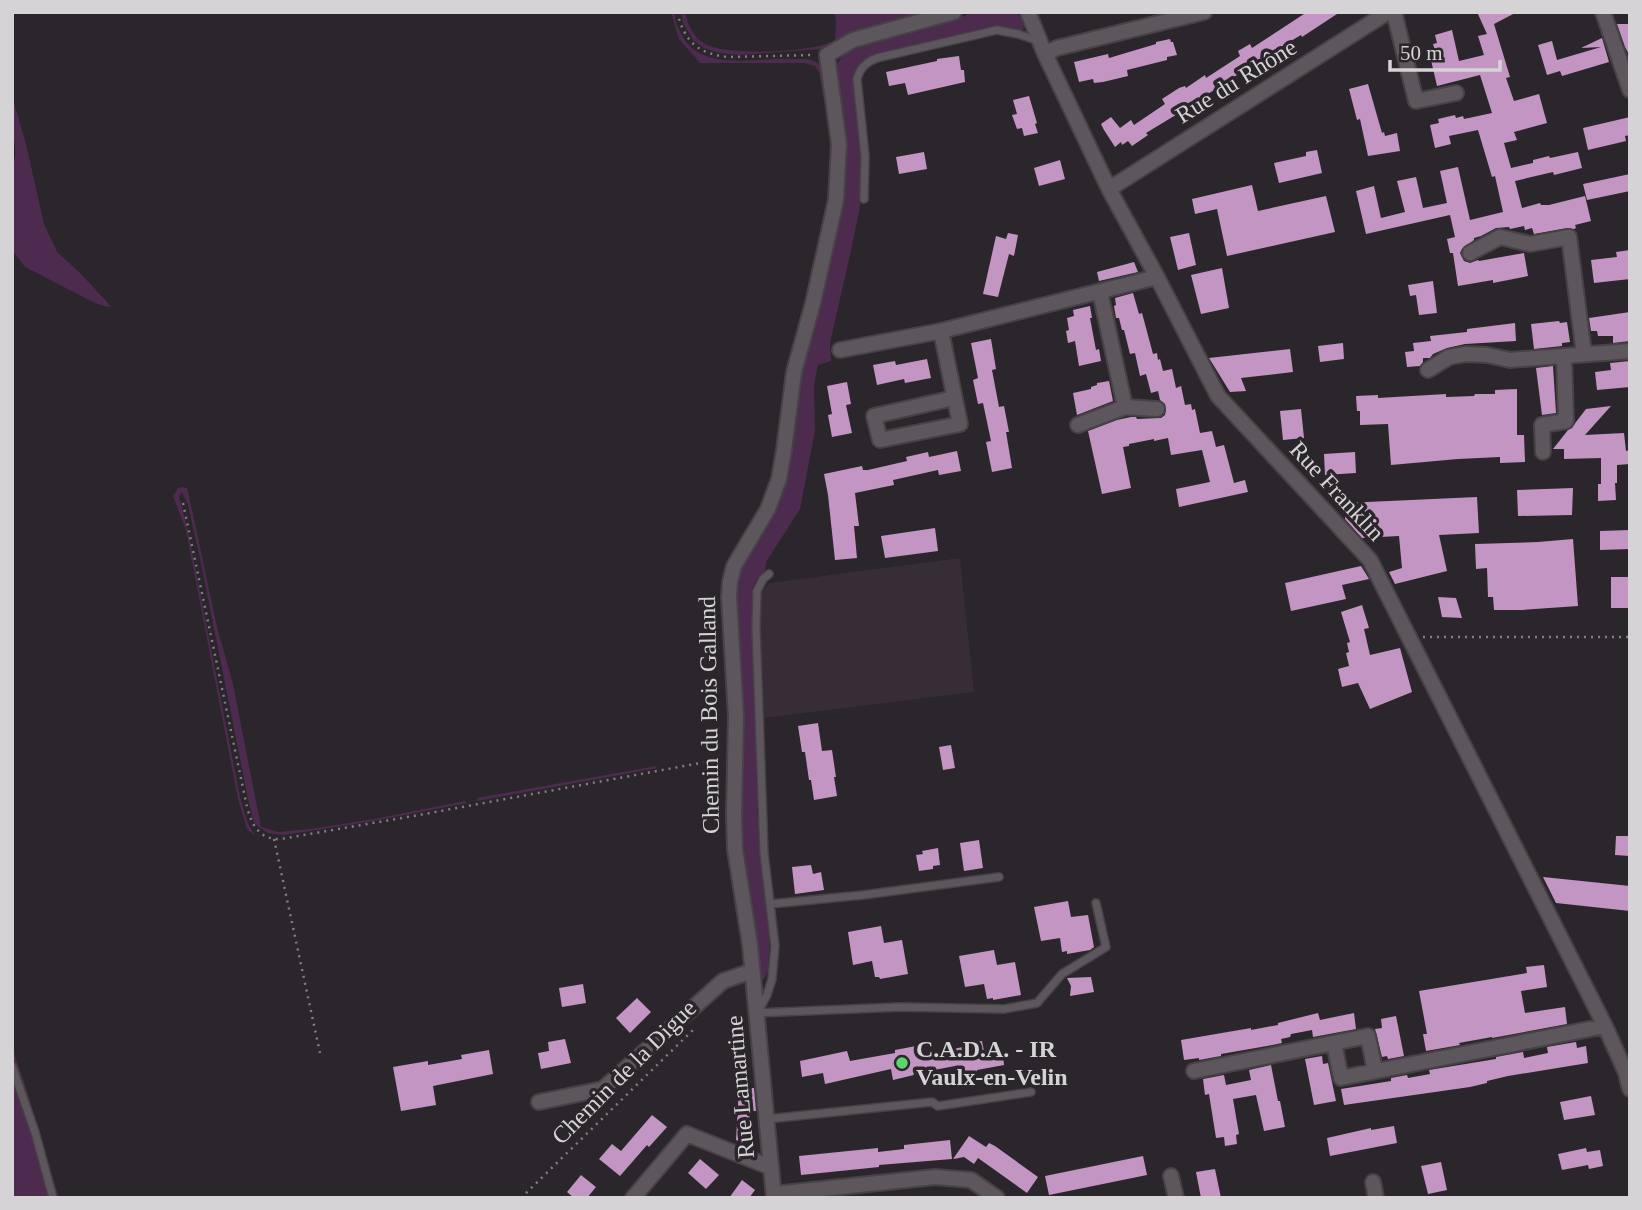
<svg xmlns="http://www.w3.org/2000/svg" width="1642" height="1210" viewBox="0 0 1642 1210" font-family="Georgia,serif">
<rect width="100%" height="100%" fill="#2b262b"/>
<path fill="#362d36" d="M960,558l14,134 -211,26 -4,-122 10,-13z"/>
<path fill="#4d2b4e" d="M671,12h3c11,66 74,45 121,47 7,0 15,-1 21,3 3,2 5,5 7,8l10,61 -1,25 -5,-42 -8,-42 -4,-6 -11,-3h-104l-21,-24z
M681,12h4c3,13 8,25 20,32 20,12 111,9 130,-4l1,-16 -1,-12h105l-117,37 -84,6 -20,-2 -15,-5 -10,-7 -11,-18z
M975,12h41l6,7 2,10 -4,3 -14,-5h-11l-90,20 -41,13 -4,3 -6,11 6,75v58l-8,39 -22,97 1,18 -13,4 -4,20 1,46 -15,78 -34,53 -1,9 -9,9 -4,9 6,242 12,105 -2,34 -4,9 -3,1 -2,-1 -17,-116 -8,-255c0,-11 -1,-25 3,-35 9,-22 27,-43 38,-65l23,-138 42,-165 -3,-139c4,-12 11,-16 21,-21l79,-20z
M12,96l14,48 18,80 13,28 23,21 27,29 3,4 -2,1 -13,-4 -70,-36 -13,-17v-84c7,-13 1,-26 0,-41 0,-9 0,-19 0,-29z
M182,487l5,1 2,8 28,131 16,57 28,143 17,5 32,-3 64,-10 91,-18 2,2 -99,19 -84,13 -16,-2 -9,-6 -5,-5 -5,-18 -48,-241 -13,-58 -6,-13 -3,4 9,36 52,265 8,27 8,13 -9,-8 -9,-30 -52,-269 -13,-34 5,-8z
M656,766l1,2 -21,4 -159,29v-3z
M12,1047l14,41 33,110h-47z"/>
<path fill="#c395c3" d="M1307,12h33l-38,25 -1,-2 -35,21 2,3 -23,15 -2,-3 -35,23 1,3 -24,15 -1,-2 -38,23 2,2 -16,11 -4,-5 -6,4 -1,-3 -6,5 -11,-17 -3,-6 10,-7 9,11 11,-8 3,5 31,-21 -3,-5 17,-11 6,-2 1,2 19,-13 1,3 34,-22 -2,-5 12,-7 2,4z
M1477,12h40l-23,12 16,53 -4,1 8,23 25,-7 8,29 -33,9 3,8 -13,3 7,25 22,-5v-3l16,-4 1,2 28,-6 4,16 -28,7 -1,-3 -38,9 7,27 18,-5 1,2h8l36,-9 6,25 -16,4 1,3 -2,1 -7,-1 -33,6 -2,-6 -7,2 -1,-4 -14,3 -1,-2 -13,1 -15,8 -7,2v2l-12,9 -2,4 4,8 6,2 8,-3 1,1 45,-8 4,23 -35,7v-3l-35,6 -5,-33h-3l-3,-14 8,-2 -5,-22 -84,19 -10,-43 18,-5 7,32 24,-6 -8,-31 19,-4 7,31 24,-5 -7,-32 18,-4 12,53 33,-8 -8,-36 -3,1 -14,-47 -29,6 2,8 -16,4 -5,-23 9,-2 -1,-4 17,-4 1,3 7,-2 1,3 28,-6 -12,-38 -43,11 -6,-26 6,-2 -4,-14 4,-1 -2,-8 17,-5 7,31 25,-6 -6,-19 9,-2z
M1617,24h13v32l-5,-9z
M1602,38l7,24 -47,14 -2,-5 -13,4 -9,-30 14,-4 5,19 44,-13 -20,1z
M1170,39l1,3h2l4,13 -10,2v3l-40,10 1,6 -25,6 -9,1 -1,-4 -14,3 -5,-20 34,-8 1,4 47,-14v-2z
M959,56l2,14h3l1,12 -57,13 -3,-12 -16,3 -3,-14 51,-11v-2z
M1368,84l14,49 2,-1 1,4 12,-3 3,18 -32,5 -8,-37 -3,1 -8,-31z
M1029,96l8,27 -2,1 3,9 -14,3 -2,-8 -5,1 -5,-14 5,-1 -4,-14z
M1630,117v18l-5,1 1,5 -38,9 -5,-22z
M1317,150l5,23 -43,10 -5,-20 32,-7v-4z
M924,152l3,17 -28,5 -3,-17z
M1060,160l5,19 -26,7 -5,-18z
M1630,174v17l-43,9 -4,-16z
M1252,185l6,26 68,-15 9,36 -108,24 -10,-47 -22,5 -3,-15z
M1008,233l10,2 -4,21 -5,-2 -11,43 -15,-3 13,-58 10,3z
M1189,233l7,32 -18,5 -8,-33z
M1630,250v29l-36,4 -3,-23 26,-3 -1,-5z
M1134,262l4,10 -39,9 -2,-9z
M1222,268l7,40 -28,6 -10,-39z
M1433,281l4,32 -18,2 -3,-20 -6,1 -2,-11z
M1133,293l6,21 3,-1 11,41 4,-1 1,7 2,-1 3,12 9,-2 4,19 5,-2 4,19 6,-1 1,6 3,-1 5,24 12,-2 4,16 8,-2 10,38 11,-3 3,12 -69,15 -3,-18 34,-7 -8,-32 -31,5 -3,-17 -14,3v-2l-25,5v2l-6,1 8,41 -29,6 -14,-63 29,-11 14,-3h5l1,2 24,-1 4,-3 1,-5 -1,-6 -5,-4 -2,-9 -7,2 -5,-19 -6,2 -5,-23 -5,1 -6,-24h-2l-3,-12h-3l-2,-12 2,-1 -1,-7z
M1090,306l2,12h-2l6,32 3,-1 2,12 -22,5 -4,-25 -7,2 -2,-12 3,-1 -2,-12 7,-2 -1,-6z
M1630,312v29l-17,2v-7h-15l-1,-5h-6l-2,-13z
M1559,321l1,2 7,-1 3,20 -8,1v3l-28,3 -3,-25z
M1515,323l1,18 -51,3 -18,4 -14,6 -3,4h-7v4l-3,4 -13,1 -2,-15 9,-1 -1,-8 18,-2 -1,-5 37,-4v-3z
M991,339l5,30 -4,1 7,37 5,-1 5,26h-3l6,36 -20,4 -6,-30 5,-1 -8,-38 -5,1 -5,-24 5,-2 -7,-35z
M1343,343l1,16 -24,3 -2,-16z
M1290,349l3,23 -52,6 5,13 -16,1 -21,-34z
M927,359l4,19 -26,5 -1,-4 -27,6 -4,-20 22,-4 1,4z
M1630,361v26l-33,3 -2,-18 16,-2 -1,-7z
M1553,366l3,47 -14,2 -6,-47z
M1109,381l4,20 -36,14 -4,-22 18,-4v-2l6,-2v-2z
M847,382l4,22 -5,1 6,28 -20,4 -4,-22 4,-1 -5,-28z
M1517,389v46h7l1,27 -25,1v-6l-42,2 -67,6 -3,-41 -28,1v-14h-3l-1,-15 22,-1v3l68,-4v3l28,-1 1,-2h20v-4z
M1611,406l-26,29 39,-2 2,18 4,-1v14l-13,1v18h-2l1,17 -18,1v-17h3v-26l-37,1v-10h-11l15,-19 4,-2 4,-6 10,-13z
M1301,409l3,29 -21,2 -3,-29z
M957,451l4,20 -22,4 -1,-5 -45,10 1,5 -39,8 4,33h-5l3,32 -22,2 -7,-65 -4,-21 38,-8 1,4h5l39,-9 -1,-4 22,-5 1,5z
M1355,452l1,21 -31,2 -1,-21z
M1573,488l-1,27 -54,1 -1,-26z
M1477,497l2,36 -40,2 8,36 -52,13 -6,-12 13,-4 -3,-32 -37,2 -17,-19v-16z
M935,528l3,23 -53,7 -4,-22z
M1630,530v19l-30,1v-19z
M1573,539l5,67 -56,4h-28l-1,-13h-5l-1,-29 -11,1 -1,-25 63,-2z
M1361,566l8,13 -27,6 4,14 -55,12 -6,-28z
M1611,577h19v31h-19z
M1438,597l18,1 6,20 -20,-1z
M1362,605l7,23 -5,1 6,26 30,-7 12,44 -42,17 -12,-26 -16,4 -4,-18 11,-3 -3,-13 3,-1 -2,-9 3,-1 -9,-30z
M818,723l4,28 10,-1 4,27h-2l3,19 -23,4 -3,-20h-2l-4,-28h-3l-4,-26z
M951,745l4,23 -12,2 -4,-23z
M1616,836h14v20l-15,-1z
M979,840l4,28 -19,3 -4,-28z
M938,848l2,17 -7,1v3l-14,2 -3,-16 7,-1 -1,-3z
M811,865l2,9 8,-2 3,18 -29,4 -3,-27z
M1543,877l87,9v25l-74,-8z
M1068,901l3,16 17,-2 6,32 -4,3 -23,4v-3l-5,1 -2,-14 -19,3 -7,-34z
M881,926l3,17 18,-3 6,34 -28,5 -1,-2h-4l-3,-16 -19,4 -5,-33z
M994,950l3,15 18,-3 6,33 -28,5v-2l-6,1 -3,-15 -19,3 -6,-31z
M1544,965l3,22 -26,4 4,22 40,-6 2,17 -75,14v-1l-33,6 1,2 -34,6 -3,-17h4l-8,-43 108,-18 -1,-6z
M1091,977l3,15 -24,4 1,-10 -4,-8z
M583,984l3,19 -24,4 -3,-19z
M637,998l14,14 -21,21 -14,-15z
M1318,1013l2,7 34,-7 2,16 -43,8 -1,-7 -21,4 -1,3 -9,2 1,4 -15,3 -46,8v2l-22,4v-2l-15,2 -3,-20 70,-12v2l27,-5v-2z
M1396,1016l8,40 -16,3 -1,-3 -5,1 -7,-28 7,-1 -1,-9z
M565,1039l6,24 -30,6 -3,-16 11,-2 -1,-9z
M982,1041l2,10 18,-4 2,18 -27,5v2l-21,4 -1,-10 -42,8 1,1 -21,5 -2,-11 -66,15 -2,-11 -21,4 -2,-16 47,-10 3,10 45,-8v-3l21,-4 2,10 45,-9v-3z
M1576,1042l1,6 9,-2 2,17 -80,13 -21,5v2l-17,4 -126,18 -3,-16 50,-8v-3l16,-3 1,3 22,-4 -1,-4 67,-11v-2l27,-5 1,6 24,-5 -1,-6z
M489,1050l4,24 -60,12 3,19 -35,6 -8,-44 35,-6v4l34,-6 -1,-4z
M1322,1056l1,8 5,-1 8,38 -22,4 -9,-46z
M1271,1065l7,36h2l5,26 -21,4 -8,-36 -23,4 6,35 -3,1 1,9 -12,2 -1,-9 -8,1 -7,-44 -4,1 -2,-16 21,-4 2,10 25,-5 -2,-10z
M739,1088h15l2,23h-6l-2,34 -12,-5z
M1591,1096l4,19 -31,5 -4,-18z
M652,1115l15,12 -18,20 -2,-2 -27,31 -21,-17 13,-15 9,7z
M1394,1126l3,17 -67,13 -3,-18 44,-10v2z
M969,1136l17,11 3,-4 6,3 43,31 -11,16 -49,-35 -4,6 -10,-7 -11,2z
M950,1140l2,19 -73,6v2l-78,8 -2,-19 79,-8v4l26,-3v-4z
M1586,1148l1,4 13,-2 3,16 -14,3 -1,-4 -26,5 -4,-16z
M1143,1156l4,19 -98,20 -4,-19z
M700,1159l19,16 -13,14 -18,-16z
M1441,1162l6,28 -19,4 -7,-28z
M1215,1169l6,29h-20l-5,-26z
M581,1175l15,12 -9,11h-13l-7,-6z
M742,1180l13,10 -6,8h-20z"/>
<g fill="none" stroke-linecap="round" stroke-linejoin="round">
<g stroke="#464246" stroke-width="10">
<path id="service" d="M864,199l1,-43 -8,-77c3,-11 9,-17 20,-21l120,-28 21,4 21,7
M770,904l93,-9 136,-18
M759,1010l8,-15 5,-16 3,-33 -11,-93 -8,-225 1,-37 6,-12 6,-5
M757,1013l143,-6 104,2 33,-6 25,-29 44,-27 -10,-44
M12,1066l23,66 18,66
M767,1119l165,-17 6,4 93,-14"/>
</g>
<g stroke="#464246" stroke-width="18">
<path id="minor" d="M1028,12l17,42 64,135 48,88 61,119 152,164 235,466 21,47 4,16
M1394,12l22,89 40,-8
M1603,12l27,78
M1045,54l12,-6 147,-36
M1109,189l279,-177
M1470,253l30,-16 30,7 39,-7 15,117
M1100,292l25,115
M941,331l19,93 -80,16 -6,-24 80,-18
M840,350l101,-19 216,-54
M1428,370l21,-13 17,-3 21,1 23,5 120,-9
M1078,425l47,-18 32,2
M1543,452l-1,-27 24,-4 -2,-65
M1334,1043l7,35 264,-52
M1194,1071l174,-35 7,35
M539,1102l64,-13 120,-108 29,-10
M1171,1176l5,22
M1373,1182l3,16
M774,1194l161,-17 36,3 26,18
M633,1198l54,-64 83,33
M774,1198l-24,-253 -15,-96 -1,-34 2,-99 -7,-119 1,-15 4,-16 34,-57 11,-30 5,-29 10,-78 19,-69 23,-103 3,-56 -12,-89 26,-15 101,-28"/>
</g>
<path stroke="#827e82" stroke-width="2.5" stroke-dasharray="2 5" stroke-linecap="butt" d="M677,12c8,30 20,41 50,45l86,-2
M183,503l64,304c5,19 13,33 34,32l138,-24 303,-56
M1423,637h207
M274,839l46,214
M521,1198l173,-169"/>
<use href="#service" stroke="#5d575d" stroke-width="7"/>
<use href="#minor" stroke="#5d575d" stroke-width="14"/>
</g>
<circle fill="#5bd56d" stroke="#2b262b" stroke-width="2.5" cx="902" cy="1063" r="7"/>
<g text-anchor="middle" stroke-width="7" stroke-linejoin="round" paint-order="stroke">
<g font-size="24" fill="#d6d3d6" stroke="#2b262b">
<text transform="translate(1236 81) rotate(-32)" y="8">Rue du Rhône</text>
<text transform="translate(1337 491) rotate(47)" y="8">Rue Franklin</text>
<text transform="translate(709 715) rotate(-91)" y="8">Chemin du Bois Galland</text>
<text transform="translate(624 1072) rotate(-45)" y="8">Chemin de la Digue</text>
<text transform="translate(740 1087) rotate(-95)" y="8">Rue Lamartine</text>
</g>
<g font-size="24" font-weight="bold" fill="#d6d3d6" stroke="#2b262b" text-anchor="start">
<text x="916" y="1057">C.A.D.A. - IR<tspan x="916" dy="28">Vaulx-en-Velin</tspan></text>
</g>
</g>
<rect width="1642" height="1210" fill="none" stroke="#d6d3d6" stroke-width="28"/>
<path d="M1390 60v10h110v-10" fill="none" stroke="#d6d3d6" stroke-width="3.5"/>
<text x="1400" y="60" font-size="21" fill="#d6d3d6" stroke="#2b262b" stroke-width="5" paint-order="stroke">50 m</text>
</svg>
